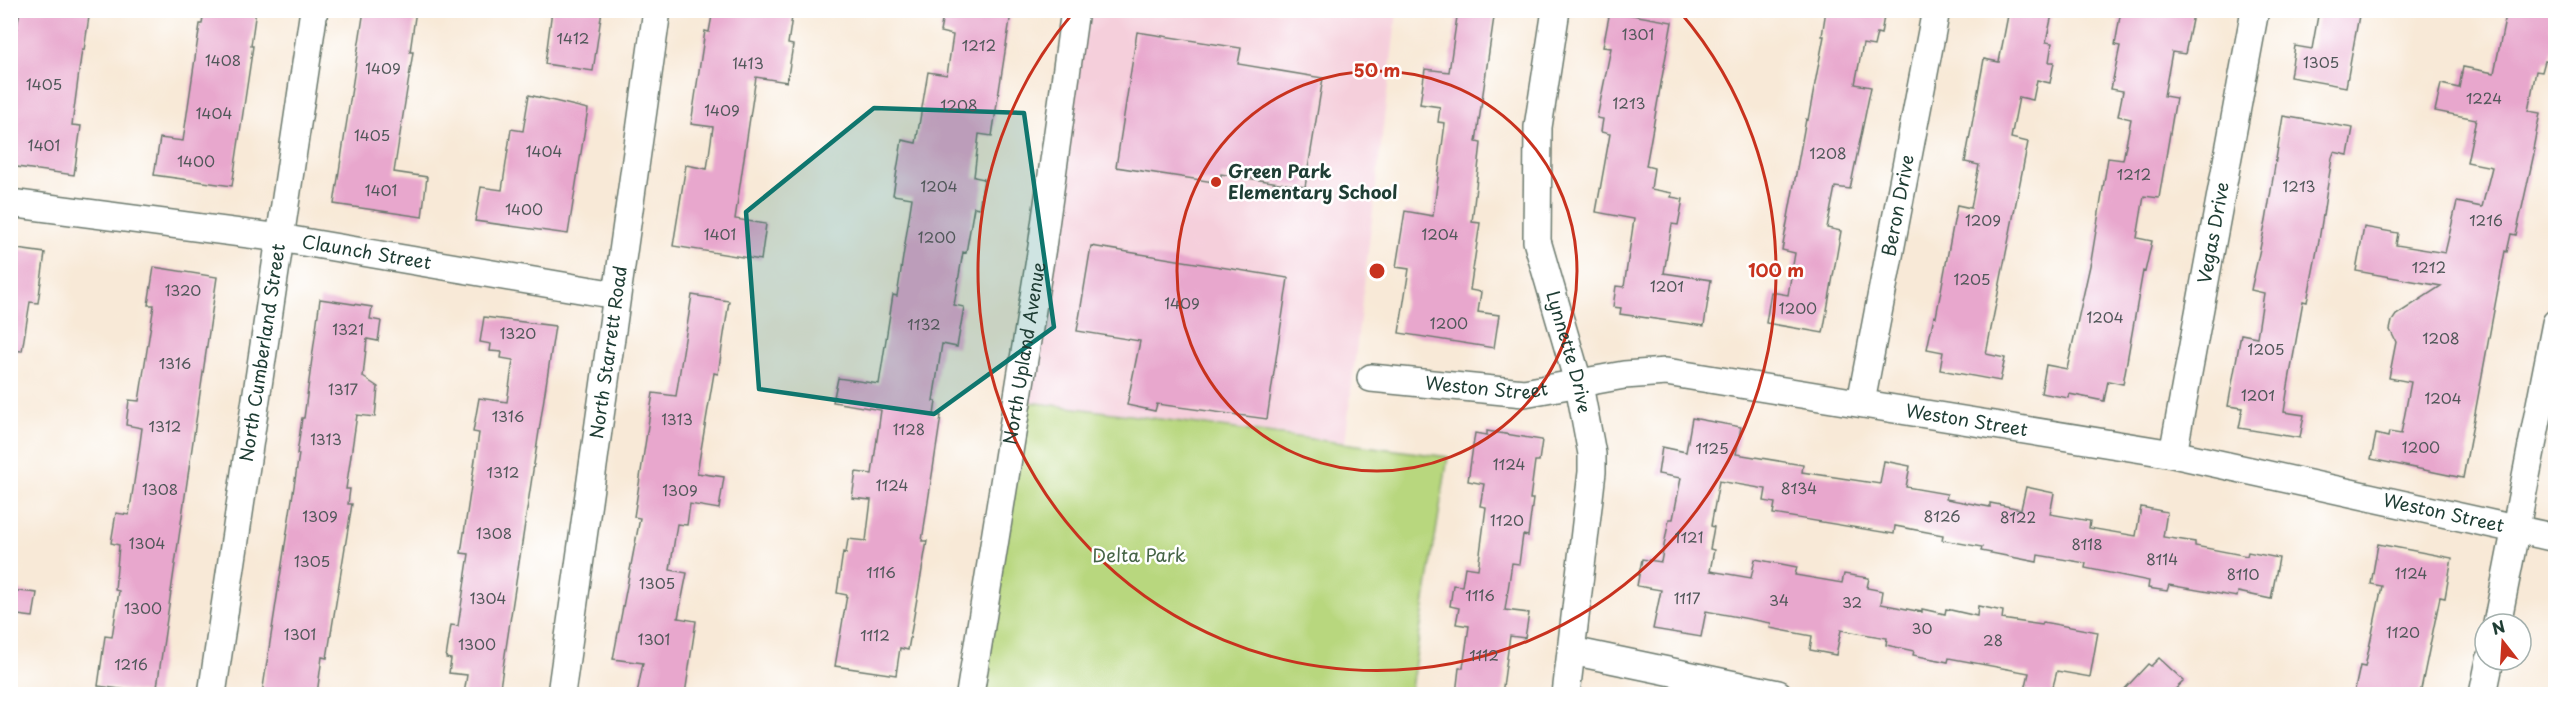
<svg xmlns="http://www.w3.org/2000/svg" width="2566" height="705" viewBox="0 0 2566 705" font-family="'Playpen Sans',sans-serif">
<rect width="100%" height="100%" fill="#fff"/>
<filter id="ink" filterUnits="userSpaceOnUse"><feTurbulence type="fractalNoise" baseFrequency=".0167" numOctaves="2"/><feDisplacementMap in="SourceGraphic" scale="12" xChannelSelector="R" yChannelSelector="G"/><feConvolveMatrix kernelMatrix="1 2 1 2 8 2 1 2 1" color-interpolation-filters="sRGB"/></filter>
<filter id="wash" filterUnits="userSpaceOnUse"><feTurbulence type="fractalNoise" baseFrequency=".008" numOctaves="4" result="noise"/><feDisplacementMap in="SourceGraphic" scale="24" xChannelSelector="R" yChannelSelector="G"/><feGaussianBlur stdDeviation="1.35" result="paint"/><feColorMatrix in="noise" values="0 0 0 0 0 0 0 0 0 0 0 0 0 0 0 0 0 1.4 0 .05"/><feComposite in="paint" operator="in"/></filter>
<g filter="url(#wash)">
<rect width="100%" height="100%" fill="#f8e9d7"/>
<path fill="#f5cfdb" d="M1082,11h315l-52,431 -323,-41z"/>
<path fill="#b8d77e" stroke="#6c8a59" stroke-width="1.5" d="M1022,401l426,56 -38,237h-431z"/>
<g id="blocks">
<path fill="#e8a7cd" d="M20,10h70l-6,40 -2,-1 -10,76 9,1 -7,49 -64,-9v-101z
M204,10h52l-5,36h2l-21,140 -78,-11 6,-37 23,3 17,-117h2z
M364,10h52l-6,42h3l-19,120 33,5 -5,40 -88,-13z
M552,10h50l-9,61 -48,-7z
M713,10h80l-5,34 5,1 -6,37 -31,-5 -21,142 31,5 -5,36 -88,-14 13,-81 21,4 6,-42 -22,-3 14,-93 4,1z
M944,10l67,3 -19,123 -13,-2 -5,43 10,2 -5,29 -5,-1 -8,46 -3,-1 -9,53 10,2 -7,40 -15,-3 -9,57h3l-2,14 7,1 -19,125h5l-19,109 -8,-2 -4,27 -61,-9 12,-71 -10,-2 6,-41 3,1 2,-14 18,2 5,-41 -19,-2 4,-26 16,2 9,-64 -48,-8 5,-24 41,6 14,-89 4,1 15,-98 -19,-3 9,-55 14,3 12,-71 19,3 6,-40 -13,-3z
M1458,10h37l-19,132 5,1 -9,79 8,1 -10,67 11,2 -3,20 21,3 -5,33 -95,-15 10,-64 -13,-2 9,-56 28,5 12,-93 -7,-1 2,-15 -20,-3 5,-35 24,3z
M1826,10h59l-4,24 -4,-1 -3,13 -11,-2 -8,40 16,3 -21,102 -15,-2 -8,41 14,3 -18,102 -57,-10 5,-31 17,3 7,-42 -13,-3 24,-131 2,1 16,-84h-2z
M2009,10h44l-7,32 6,1 -3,19h5l-4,21 -13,-3 -4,20 -14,-3 -8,41 17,4 -42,212 19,4 -5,23 -60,-11 3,-18 -16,-3 7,-33 2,1 21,-112 14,3 8,-43 -14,-3 19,-103 15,3z
M2121,10h73l-9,44 -13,-2 -8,44 12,2 -17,100 -15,-2 -7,42 15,3 -7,31 -2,-1 -20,113 -15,-3 -4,20 -35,-7 -1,4 -27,-5 5,-28 21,4 24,-108 17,-103 15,2 8,-41 -13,-3 5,-25 -12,-2 9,-43 -5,-1z
M2319,10h41l-14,77 -56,-10 5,-31 17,3z
M2507,10h46l-3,18 6,3 -7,31 -4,-1 -3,11 -6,-1 -8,40 12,2 -7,36h2l-19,86 -5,-1 -4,18 -2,-1 -42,227 -92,-19 5,-25 12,3 1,-5 12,2 10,-52 -22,-4 7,-36 -6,-12 2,-9 4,-6 45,-29 -85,-15 8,-44 34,6 -2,12 49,8 12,-51 25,5 10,-40 -25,-5 9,-43 -41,-8 6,-27 18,4 4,-21 31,6z
M1610,11l62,11 -26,144 8,2 -3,21 21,4 -1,4 12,2 -5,26 -6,-1 -8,49 47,7 -7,46 -84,-12 1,-6 -8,-1 3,-21 8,1 10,-68 -38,-7 14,-78 -9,-2 2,-13 -6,-1 14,-70 -8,-1z
M1137,32l104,16 -3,16 85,14 -18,109 -84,-13 -1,9 -104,-16z
M529,95l59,14 -20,125 -93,-13 6,-34 21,3 9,-61 12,2z
M2283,116l70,12 -5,27 -14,-3 -2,6 -13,82 -12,62 -4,-1 -15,85 -4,26 20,3 -4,23 -61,-10 4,-20 -15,-2 13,-72 16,3 7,-44 -13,-3 15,-69z
M1091,246l197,32 -21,141 -110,-15 -2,7 -28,-6 13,-64 -63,-10z
M10,248l35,5 -7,50 -8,-1 -8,49 -12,-1z
M154,267l63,10 -61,417 -58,-8 7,-50 7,1 7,-46 -4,-1 4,-45 -8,-2 5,-30 13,2 10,-65 3,-22 -16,-3 3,-25 10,1 15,-96h-6z
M692,295l37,6 -11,73 -4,-1 -17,100 27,4 -5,32 -29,-5 -3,21 -10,-1 -7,46 17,3 -9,45 18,3 -11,73h-48l6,-31 -30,-4 27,-141 -6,-1 19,-124 23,3z
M320,299l52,8 -2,12 11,2 -3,20 -11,-2 -4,38 15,10 -3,30 -18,-2 -11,74h4l-2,15h4l-25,154 -5,-1 -5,37h-55l37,-240h-2l5,-36h2z
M484,317l71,9 -56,368h-35l3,-19 -18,-2 2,-14 -5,-1 5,-33 7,1 11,-72 -8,-1 18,-120 -6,-1 6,-34 28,4 6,-42 -12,-2 1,-6 -12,-1 1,-7 -11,-2z
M1692,418l49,9 -5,27 67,11 -1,7 78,12 4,-23 26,5 -4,21 41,7 -1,5 44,8v-4l31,6 5,-22 28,6 -4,21 40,7 -1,7 47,8 5,-29 26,5 -4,25 32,5v4l52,10 1,-4 31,6 -8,41 -33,-7 -1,5 -68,-12 -2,6 -19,-3 1,-7 -64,-13 1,-5 -48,-8 -1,7 -56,-11 1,-4 -40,-7 1,-5 -48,-9 -1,8 -121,-20 2,-11 -11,-2 2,-12 -47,-8 -8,45 3,1 -4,22 4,1 -4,21 41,7 4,-19 42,8 -2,8 47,8 2,-9 25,4 -2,10 16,3 -2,13 41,8v-3l23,5 1,-5 31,7 1,-10 25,5 -1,8 40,6 1,-3 55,10 -8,45 -33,-6 -6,23 -26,-4 4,-17 -80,-15 -1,4 -35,-7 1,-4 -28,-6 1,-7 -46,-8 -5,25 -26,-5 2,-14 -42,-8 1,-5 -65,-12 -5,26 -48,-8 8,-39 -24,-4 5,-27 19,3 8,-43h4l8,-41 -23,-4 4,-27 24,5z
M1487,431l55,9 -3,21h-4l-5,38h3l-5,37 -5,-1 -4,29 -7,-1 -7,47 24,3 -4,25 -15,-2 -8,58h-46l3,-26h4l6,-42 -13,-2 3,-16 -9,-2 3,-21 9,1 3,-19 13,2 8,-62 -6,-1 4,-22 -16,-3 7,-48 12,2z
M2378,544l74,14 -7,40 -5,-1 -20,97h-66l6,-28 5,1 17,-81 -11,-2z
M10,590l27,3 -4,24 -23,-3z
M2159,658l25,23 -14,13h-50l28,-30 3,2z"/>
</g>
</g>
<g filter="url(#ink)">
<use href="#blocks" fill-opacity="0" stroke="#6b796d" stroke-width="1.5"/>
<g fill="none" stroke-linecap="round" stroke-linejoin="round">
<g stroke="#6b796d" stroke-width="30">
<g id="minor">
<path id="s1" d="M1556,10l-18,117 -1,114 42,144 13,69v18l-26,222"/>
<path id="s2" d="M10,203l270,35 336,57"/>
<path id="s3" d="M1371,378l153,15 100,-18 42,-3 507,82 383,84"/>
<path id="s4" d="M1861,402l75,-392"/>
<path id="s5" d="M2173,454l82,-444"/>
<path d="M2497,624l59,-301"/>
<path d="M1572,651l206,43"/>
<path id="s6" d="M212,694l102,-684"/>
<path id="s7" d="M561,694l96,-684"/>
<path id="s8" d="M970,694l72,-447 33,-237"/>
<path d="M2483,694l7,-34"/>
</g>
</g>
<use href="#minor" stroke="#fff" stroke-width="27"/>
</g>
</g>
<path fill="#0f766e" fill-opacity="0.2" stroke="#0f766e" stroke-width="4.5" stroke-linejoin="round" d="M874,108l150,5 30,214 -120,87 -175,-25 -13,-177z"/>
<g fill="none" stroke="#c8321e" stroke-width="3">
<circle cx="1377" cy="271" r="200"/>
<path d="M1680 12A399 399 0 1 1 1074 12"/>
</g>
<circle fill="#c8321e" stroke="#fff" stroke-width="2" cx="1216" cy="182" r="6"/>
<g text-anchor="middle" stroke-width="5" stroke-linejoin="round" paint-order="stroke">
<g font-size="15" fill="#51585a">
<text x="1638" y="40">1301</text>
<text x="573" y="44">1412</text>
<text x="979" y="51">1212</text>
<text x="223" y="66">1408</text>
<text x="2321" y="68">1305</text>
<text x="748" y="69">1413</text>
<text x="383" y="74">1409</text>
<text x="44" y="90">1405</text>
<text x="2484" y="104">1224</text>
<text x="1629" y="109">1213</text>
<text x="959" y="111">1208</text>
<text x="722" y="116">1409</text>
<text x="214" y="119">1404</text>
<text x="372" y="141">1405</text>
<text x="44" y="151">1401</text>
<text x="544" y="157">1404</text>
<text x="1828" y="159">1208</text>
<text x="196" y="167">1400</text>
<text x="2134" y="180">1212</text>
<text x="939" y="192">1204</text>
<text x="2299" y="192">1213</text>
<text x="381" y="196">1401</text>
<text x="524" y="215">1400</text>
<text x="1983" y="226">1209</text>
<text x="2486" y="226">1216</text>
<text x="720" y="240">1401</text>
<text x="1440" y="240">1204</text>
<text x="937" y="243">1200</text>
<text x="2429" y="273">1212</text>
<text x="1972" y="285">1205</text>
<text x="1667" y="292">1201</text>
<text x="183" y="296">1320</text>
<text x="1182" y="309">1409</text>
<text x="1798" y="314">1200</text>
<text x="2105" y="323">1204</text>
<text x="1449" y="329">1200</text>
<text x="924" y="330">1132</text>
<text x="348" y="335">1321</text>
<text x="518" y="339">1320</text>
<text x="2441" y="344">1208</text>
<text x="2266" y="355">1205</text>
<text x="175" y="369">1316</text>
<text x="343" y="395">1317</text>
<text x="2258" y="401">1201</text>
<text x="2443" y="404">1204</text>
<text x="508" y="422">1316</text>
<text x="677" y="425">1313</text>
<text x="165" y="432">1312</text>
<text x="909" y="435">1128</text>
<text x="326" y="445">1313</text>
<text x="2421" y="453">1200</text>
<text x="1712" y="454">1125</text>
<text x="1509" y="470">1124</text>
<text x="503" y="478">1312</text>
<text x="892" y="491">1124</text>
<text x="1799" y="494">8134</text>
<text x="160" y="495">1308</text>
<text x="680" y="496">1309</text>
<text x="320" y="522">1309</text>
<text x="1942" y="522">8126</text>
<text x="2018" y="523">8122</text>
<text x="1507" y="526">1120</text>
<text x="494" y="539">1308</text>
<text x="1689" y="543">1121</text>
<text x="147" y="549">1304</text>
<text x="2087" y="550">8118</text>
<text x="2162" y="565">8114</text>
<text x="312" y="567">1305</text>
<text x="881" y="578">1116</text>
<text x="2411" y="579">1124</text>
<text x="2243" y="580">8110</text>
<text x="657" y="589">1305</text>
<text x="1480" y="601">1116</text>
<text x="488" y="604">1304</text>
<text x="1687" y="604">1117</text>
<text x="1779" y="606">34</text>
<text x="1852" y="608">32</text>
<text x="143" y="614">1300</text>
<text x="1922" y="634">30</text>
<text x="2403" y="638">1120</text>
<text x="300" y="640">1301</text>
<text x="875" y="641">1112</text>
<text x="654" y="645">1301</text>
<text x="1993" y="646">28</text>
<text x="477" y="650">1300</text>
<text x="1484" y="661">1112</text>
<text x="131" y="670">1216</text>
</g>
<g font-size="18" font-weight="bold" fill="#1f3d34" stroke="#fff" text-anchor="start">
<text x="1228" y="178">Green Park<tspan x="1228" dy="21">Elementary School</tspan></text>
</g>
<g font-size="18" fill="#1f3d34" stroke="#fff">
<text dy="6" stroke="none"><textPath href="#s4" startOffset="200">Beron Drive</textPath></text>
<text dy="6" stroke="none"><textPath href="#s5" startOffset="225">Vegas Drive</textPath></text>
<text dy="6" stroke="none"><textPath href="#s2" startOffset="360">Claunch Street</textPath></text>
<text dy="6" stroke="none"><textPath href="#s6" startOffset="345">North Cumberland Street</textPath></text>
<text dy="6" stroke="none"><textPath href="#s7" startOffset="345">North Starrett Road</textPath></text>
<text dy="6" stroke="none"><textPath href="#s1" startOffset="348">Lynnette Drive</textPath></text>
<text dy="6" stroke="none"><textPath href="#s8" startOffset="345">North Upland Avenue</textPath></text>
<text dy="6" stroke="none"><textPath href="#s3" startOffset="116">Weston Street</textPath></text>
<text dy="6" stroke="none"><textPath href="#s3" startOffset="602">Weston Street</textPath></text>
<text dy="6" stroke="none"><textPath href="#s3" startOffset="1088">Weston Street</textPath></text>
</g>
<g font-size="18" fill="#456446" stroke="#fff">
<text x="1139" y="562">Delta Park</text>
</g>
</g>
<circle cx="1377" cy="271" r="9" fill="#c8321e" stroke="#fff" stroke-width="3"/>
<g font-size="18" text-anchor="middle" font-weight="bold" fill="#c8321e" stroke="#fff" stroke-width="5" stroke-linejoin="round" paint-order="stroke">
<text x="1377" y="77">50 m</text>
<text x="1776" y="277">100 m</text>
</g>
<rect width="2566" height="705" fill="none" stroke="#fff" stroke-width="36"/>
<g transform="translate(2503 642) rotate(343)"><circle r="28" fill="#ffffff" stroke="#a5b1ae" stroke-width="1.5"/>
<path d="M0-4.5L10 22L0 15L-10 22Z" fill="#c8321e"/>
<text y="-9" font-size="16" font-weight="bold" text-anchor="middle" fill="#1f3d34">N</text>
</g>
</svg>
